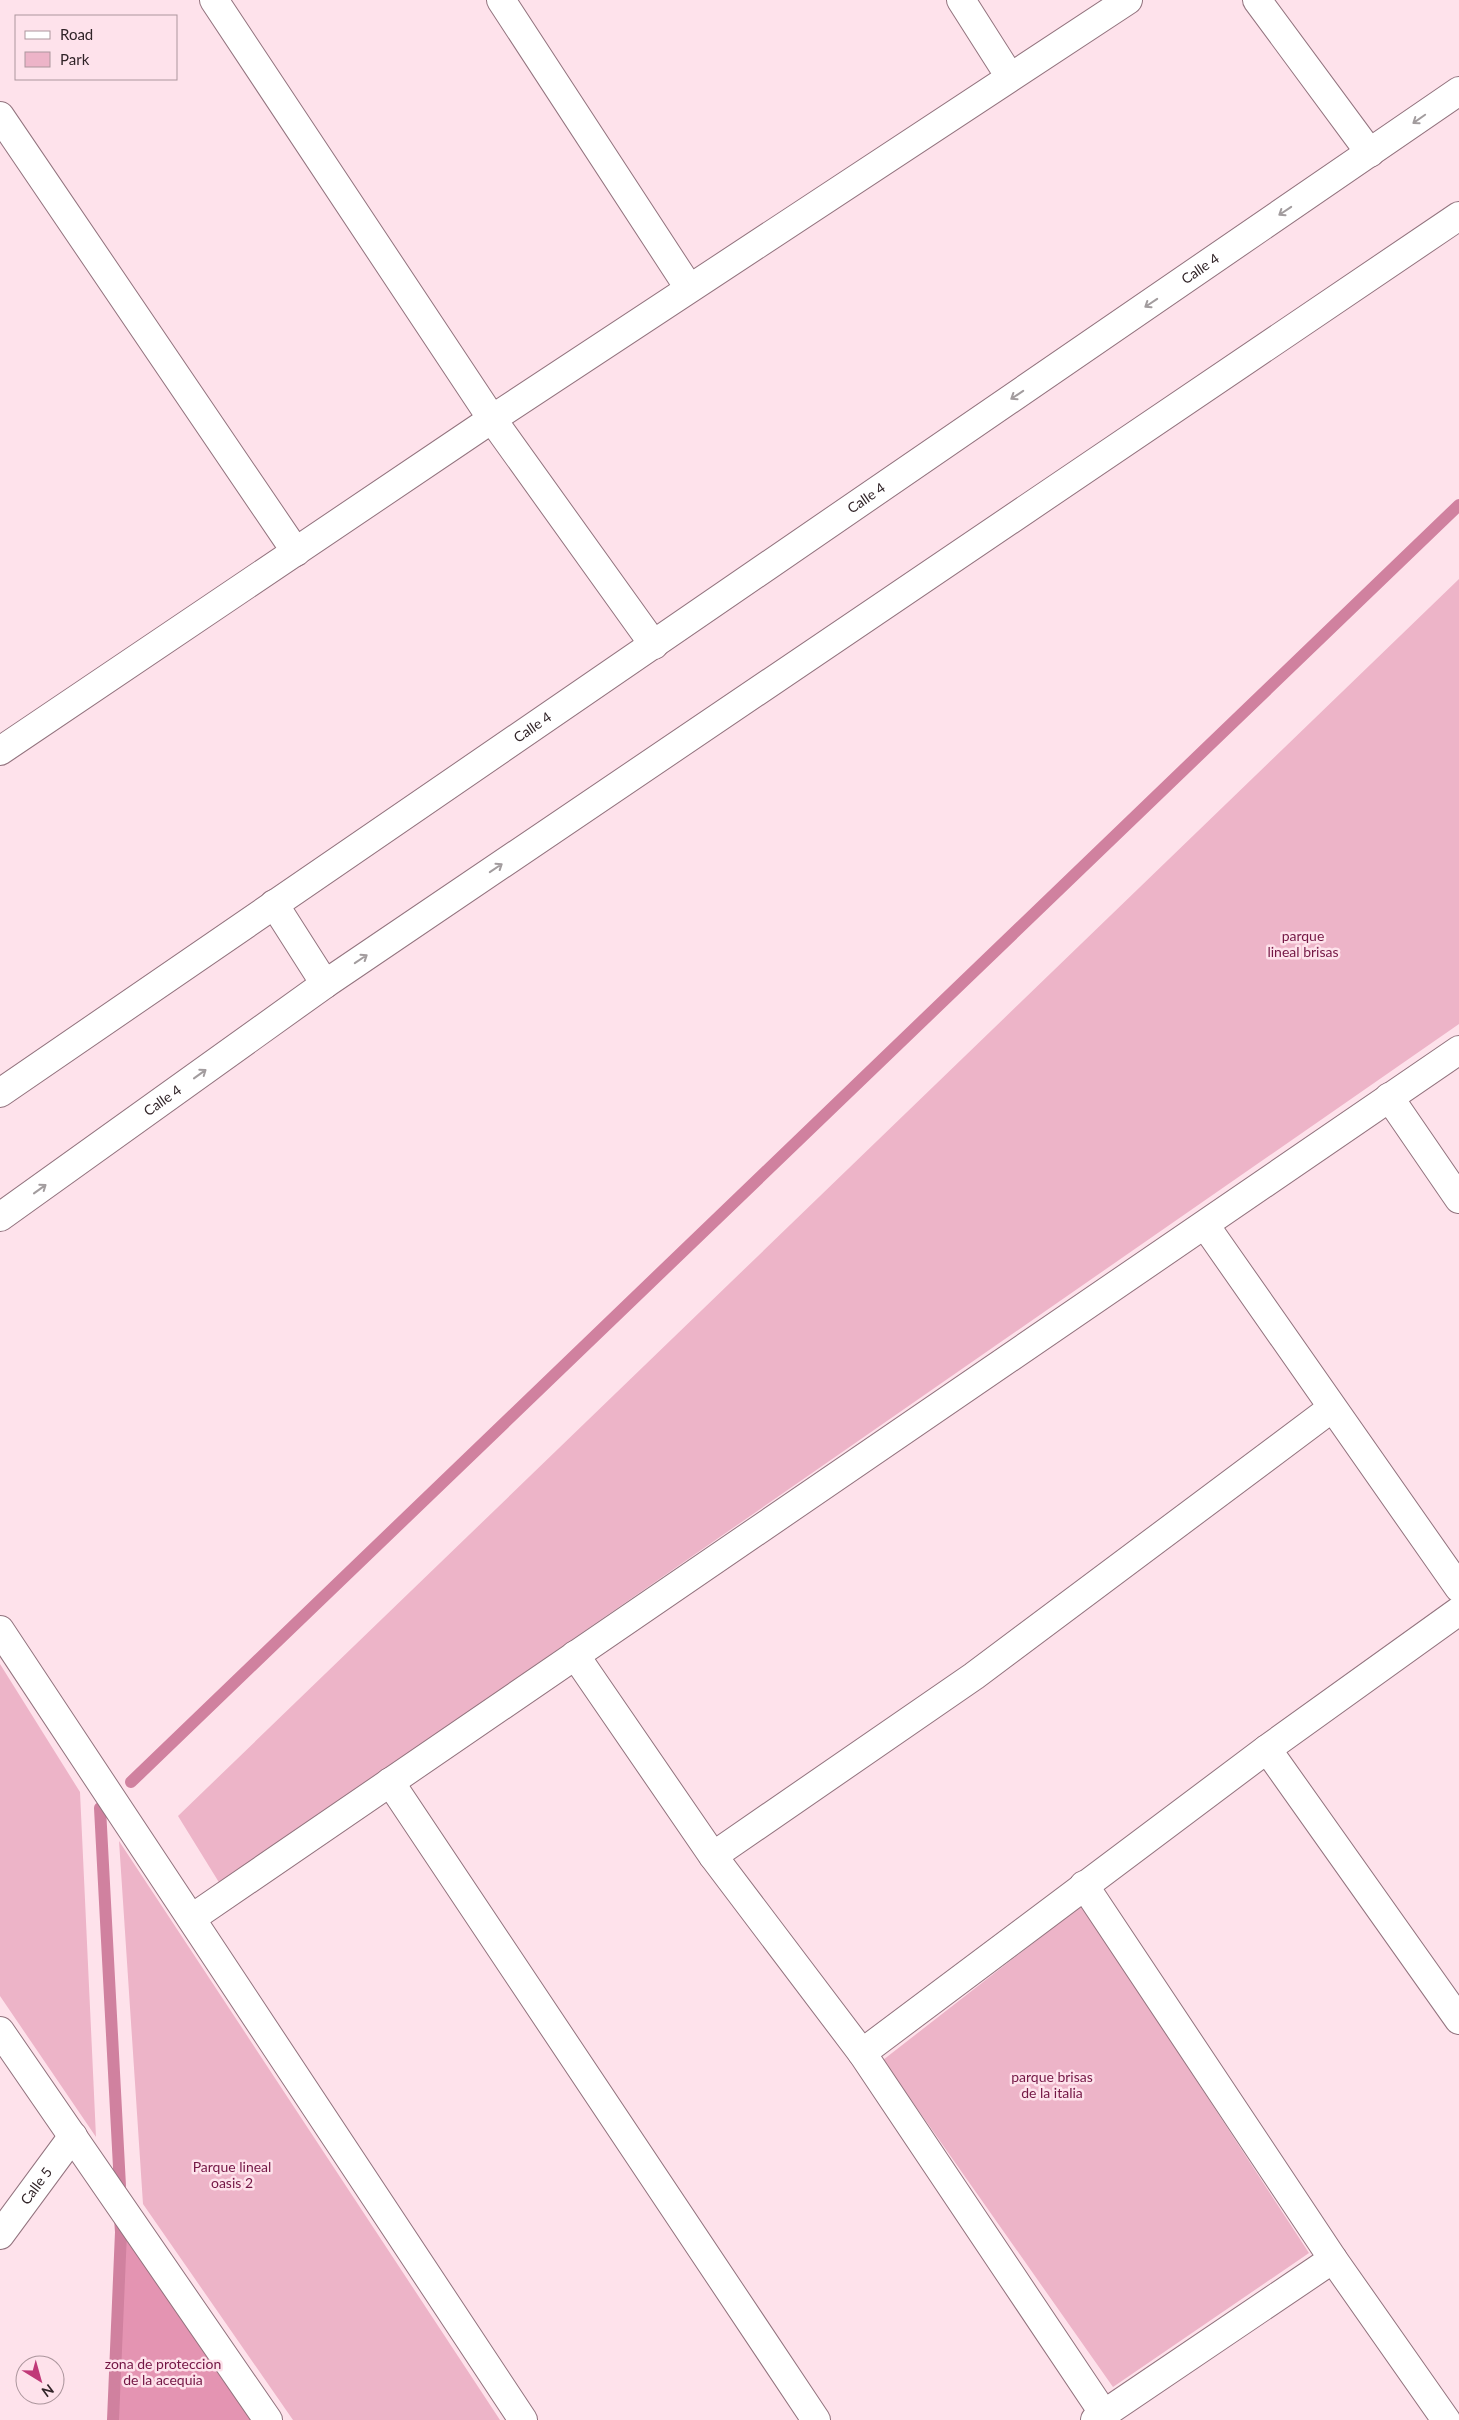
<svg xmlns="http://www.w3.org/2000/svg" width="1459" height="2420" viewBox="0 0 1459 2420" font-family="Lato,sans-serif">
<rect width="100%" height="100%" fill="#fee2eb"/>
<path fill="#edb4c8" d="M1459,579v445l-1239,860 -42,-68z
M0,1664l80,128 16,345 -96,-141z
M119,1841l381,579h-207l-150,-216z
M1082,1905l227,348 -196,134 -230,-327z"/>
<path fill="#e494b2" d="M121,2232l135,188h-143z"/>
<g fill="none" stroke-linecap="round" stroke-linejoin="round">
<path stroke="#d0819f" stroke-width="12" d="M131,1782l1328,-1277
M100,1808l20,378
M113,2420l8,-188 -1,-14"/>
<g stroke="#92737e" stroke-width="30">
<g id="minor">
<path d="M214,0l278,419 636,-419"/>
<path d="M501,0l188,288"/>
<path d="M961,0l49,77"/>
<path d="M1257,0l113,153"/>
<path d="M0,116l296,436"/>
<path d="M0,751l492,-332 162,226"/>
<path d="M274,904l51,80"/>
<path id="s1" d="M0,1093l1459,-1002"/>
<path d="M1389,1097l70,102"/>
<path id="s2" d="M0,1217l325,-233 1134,-768"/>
<path d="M1205,1225l254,363"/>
<path d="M0,1630l523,790"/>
<path d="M575,1655l138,201 149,197 242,361"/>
<path d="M1267,1749l192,271"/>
<path d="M390,1782l426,638"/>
<path d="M713,1856l261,-180 358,-268"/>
<path d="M1084,1885l249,374 113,161"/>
<path d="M192,1918l1267,-868"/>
<path d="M0,2031l268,389"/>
<path d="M862,2053l405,-304 192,-138"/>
<path id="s3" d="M0,2235l73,-99"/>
<path d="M1095,2420l238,-161"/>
</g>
</g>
<use href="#minor" stroke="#fff" stroke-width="28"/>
</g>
<defs><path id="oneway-shaft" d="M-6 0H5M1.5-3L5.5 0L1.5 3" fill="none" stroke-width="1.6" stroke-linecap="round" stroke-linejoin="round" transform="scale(1.25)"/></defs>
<g stroke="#a29c9e">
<use href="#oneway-shaft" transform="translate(1419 119) rotate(145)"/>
<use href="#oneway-shaft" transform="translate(1285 211) rotate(146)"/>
<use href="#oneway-shaft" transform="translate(1151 303) rotate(146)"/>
<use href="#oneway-shaft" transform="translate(1017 395) rotate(146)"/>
<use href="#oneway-shaft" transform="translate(496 868) rotate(-34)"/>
<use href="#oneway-shaft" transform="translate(361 959) rotate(-34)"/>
<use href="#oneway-shaft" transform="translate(200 1074) rotate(-36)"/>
<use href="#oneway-shaft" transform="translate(40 1189) rotate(-36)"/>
</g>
<g text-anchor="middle" stroke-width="5" stroke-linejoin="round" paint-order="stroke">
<g font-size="14" fill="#312428" stroke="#fee2eb">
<text dy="5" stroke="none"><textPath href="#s1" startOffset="1456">Calle 4</textPath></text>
<text dy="5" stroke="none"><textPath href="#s1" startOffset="1051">Calle 4</textPath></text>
<text dy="5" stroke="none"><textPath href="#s1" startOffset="646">Calle 4</textPath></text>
<text dy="5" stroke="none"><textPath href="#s2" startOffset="200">Calle 4</textPath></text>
<text dy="5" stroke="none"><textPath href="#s3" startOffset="61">Calle 5</textPath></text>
</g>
<g font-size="14" fill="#731644" stroke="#fee2eb">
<text x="1303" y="941">parque<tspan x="1303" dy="16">lineal brisas</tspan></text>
<text x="1052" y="2082">parque brisas<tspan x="1052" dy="16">de la italia</tspan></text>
<text x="232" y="2172">Parque lineal<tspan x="232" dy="16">oasis 2</tspan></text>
<text x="163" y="2369">zona de proteccion<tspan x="163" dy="16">de la acequia</tspan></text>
</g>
</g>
<rect x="15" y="15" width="162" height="65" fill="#fee2eb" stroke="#ac969d"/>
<rect x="25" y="31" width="25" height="8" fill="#ffffff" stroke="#ac969d"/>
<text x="60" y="40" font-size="15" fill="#312428">Road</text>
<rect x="25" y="52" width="25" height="15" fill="#edb4c8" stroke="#ac969d"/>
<text x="60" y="65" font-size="15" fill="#312428">Park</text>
<g transform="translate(40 2380) rotate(143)"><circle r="24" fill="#fee2eb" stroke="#ac969d"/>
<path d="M0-4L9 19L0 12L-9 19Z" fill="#c03978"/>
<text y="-8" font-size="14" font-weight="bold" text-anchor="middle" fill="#312428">N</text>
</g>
</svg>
